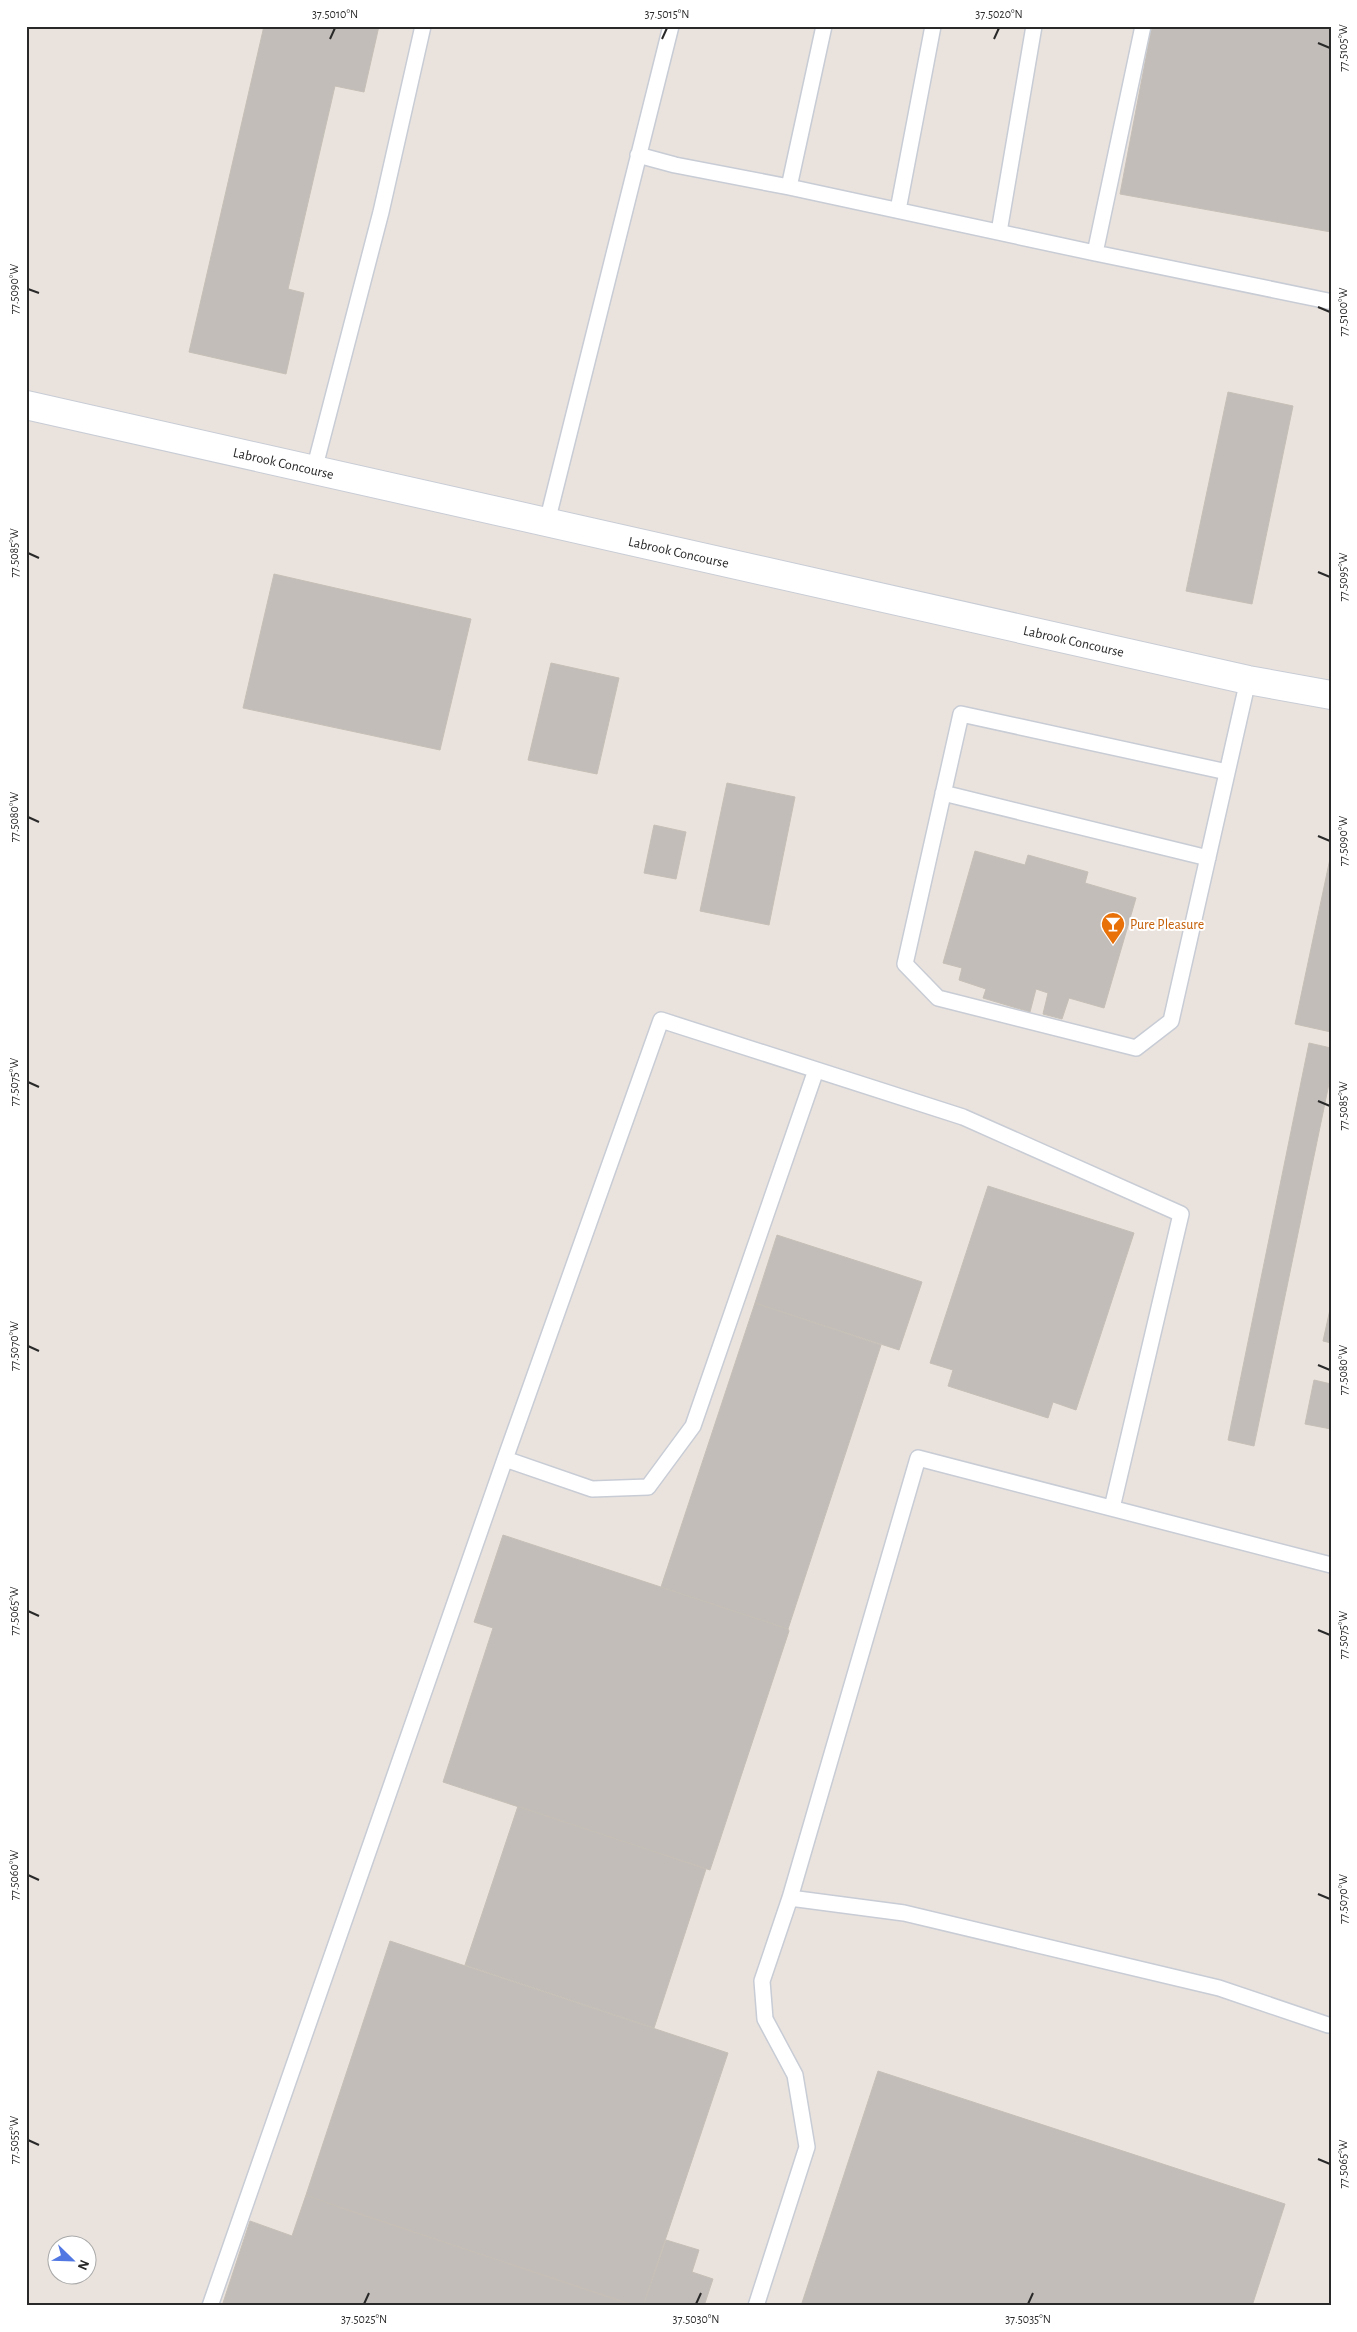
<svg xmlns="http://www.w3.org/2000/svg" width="1357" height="2332" viewBox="0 0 1357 2332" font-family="'Alegreya Sans',sans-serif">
<rect width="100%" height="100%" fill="#eae3dd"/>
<path fill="#c2bdb9" stroke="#c5bfb7" d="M264,26h115l-15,66 -29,-6 -47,203 16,4 -18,81 -97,-22z
M1152,26h91l12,2 1,-2h75v206l-211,-38z
M1228,392l65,14 -41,198 -66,-13z
M274,574l197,45 -31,131 -197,-42z
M551,663l68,15 -22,96 -69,-14z
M727,783l68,14 -26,128 -69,-14z
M654,825l32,7 -10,47 -32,-6z
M975,851l50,14 3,-10 60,17 -3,11 51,15 -32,110 -35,-10 -7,21 -19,-5 5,-21 -12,-4 -6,23 -47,-14 3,-9 -27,-9 3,-12 -19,-5z
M1331,854v178l-36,-8z
M1309,1043l22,5v26l-77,372 -26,-6z
M988,1186l146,47 -58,177 -23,-8 -5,16 -100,-32 5,-16 -23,-7z
M777,1235l145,47 -23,68 -144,-47z
M755,1303l126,42 -93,284 -127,-42z
M1331,1305v38l-8,-2z
M1314,1380l17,4v45l-26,-5z
M503,1535l285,94 1,2 -79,239 -267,-88 50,-154 -19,-6z
M518,1806l188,63 -52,159 -189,-63z
M390,1941l338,112 -85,253h-7l-297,-99 -33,-12z
M878,2071l407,133 -33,102h-451z
M306,2195l33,12 297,99h-414l28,-85 42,15z
M666,2240l33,10 -7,22 21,7 -9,27h-61z"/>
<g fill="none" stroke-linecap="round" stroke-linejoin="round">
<g stroke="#c8ccd5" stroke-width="18">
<path id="service" d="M638,155l37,10 114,22 35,-161
M789,187l306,66 48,-227
M898,210l35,-184
M999,232l35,-206
M1095,253l233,48
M314,470l67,-258 42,-186
M547,522l124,-496
M1227,772l-266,-58 -56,250 33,34 198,50 35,-27 77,-341
M943,793l265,65
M505,1459l87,30 56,-2 45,-61 123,-356
M790,1898l114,15 315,75 109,37
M210,2306l295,-847 156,-439 302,97 218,97 -69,294
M756,2306l51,-159 -12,-72 -30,-56 -3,-38 28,-83 128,-440 413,107"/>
</g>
<g stroke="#c8ccd5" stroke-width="30">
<g id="minor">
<path id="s1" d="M26,405l1222,275 83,15"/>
</g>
</g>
<path stroke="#c3c3c3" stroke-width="3" stroke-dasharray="4 2.5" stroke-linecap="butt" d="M108,28l1,-2"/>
<use href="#service" stroke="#fff" stroke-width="15"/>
<use href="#minor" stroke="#fff" stroke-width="28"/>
</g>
<path fill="none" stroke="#292929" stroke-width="2" d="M330,39l5,-11M662,39l5,-11M994,39l5,-11M1318,43l12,5M28,289l11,4M1318,307l12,5M28,553l11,5M1318,572l12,5M28,817l11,5M1318,836l12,5M28,1082l11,5M1318,1101l12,5M28,1346l11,5M1318,1365l12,5M28,1611l11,5M1318,1630l12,5M28,1875l11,5M1318,1894l12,5M28,2140l11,5M1318,2159l12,5M364,2304l5,-11M696,2304l5,-11M1028,2304l5,-11"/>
<defs>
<g id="bar-pin" transform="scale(1.25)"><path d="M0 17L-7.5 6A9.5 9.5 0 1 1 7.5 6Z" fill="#e8710a" stroke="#fff"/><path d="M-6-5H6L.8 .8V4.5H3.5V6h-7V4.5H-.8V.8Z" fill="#fff"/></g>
</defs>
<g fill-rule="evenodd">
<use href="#bar-pin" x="1113" y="924"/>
</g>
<g text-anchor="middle" stroke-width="4" stroke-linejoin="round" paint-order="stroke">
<g font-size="14" fill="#292929" stroke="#fff">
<text dy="5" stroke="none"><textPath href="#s1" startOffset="264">Labrook Concourse</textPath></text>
<text dy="5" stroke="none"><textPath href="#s1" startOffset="669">Labrook Concourse</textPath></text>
<text dy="5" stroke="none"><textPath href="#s1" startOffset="1074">Labrook Concourse</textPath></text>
</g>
<g font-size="14" fill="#c56008" stroke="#fff" text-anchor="start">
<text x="1130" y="929">Pure Pleasure</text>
</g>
</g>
<rect width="1357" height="2332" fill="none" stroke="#ffffff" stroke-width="55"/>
<g transform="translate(72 2260) rotate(113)"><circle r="24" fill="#ffffff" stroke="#a9a9a9"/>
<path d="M0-4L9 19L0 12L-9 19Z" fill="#5177e3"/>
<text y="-8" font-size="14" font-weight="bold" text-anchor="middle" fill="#292929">N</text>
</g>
<rect x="28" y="28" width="1302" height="2276" fill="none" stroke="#292929" stroke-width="2"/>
<g font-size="12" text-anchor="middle" fill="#292929">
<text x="335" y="18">37.5010°N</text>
<text x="667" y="18">37.5015°N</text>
<text x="999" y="18">37.5020°N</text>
<text transform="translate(1343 48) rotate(-90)" y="4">77.5105°W</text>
<text transform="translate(14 289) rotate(-90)" y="4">77.5090°W</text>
<text transform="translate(1343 312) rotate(-90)" y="4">77.5100°W</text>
<text transform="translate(14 553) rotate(-90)" y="4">77.5085°W</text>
<text transform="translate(1343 577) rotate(-90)" y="4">77.5095°W</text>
<text transform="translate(14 817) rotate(-90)" y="4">77.5080°W</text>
<text transform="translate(1343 841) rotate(-90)" y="4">77.5090°W</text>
<text transform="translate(14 1082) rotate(-90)" y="4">77.5075°W</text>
<text transform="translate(1343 1106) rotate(-90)" y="4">77.5085°W</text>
<text transform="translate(14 1346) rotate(-90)" y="4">77.5070°W</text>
<text transform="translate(1343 1370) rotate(-90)" y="4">77.5080°W</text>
<text transform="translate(14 1611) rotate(-90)" y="4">77.5065°W</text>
<text transform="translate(1343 1635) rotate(-90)" y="4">77.5075°W</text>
<text transform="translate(14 1875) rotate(-90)" y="4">77.5060°W</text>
<text transform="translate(1343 1899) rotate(-90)" y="4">77.5070°W</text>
<text transform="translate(14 2140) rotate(-90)" y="4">77.5055°W</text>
<text transform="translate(1343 2164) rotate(-90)" y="4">77.5065°W</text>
<text x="364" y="2323">37.5025°N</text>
<text x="696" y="2323">37.5030°N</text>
<text x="1028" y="2323">37.5035°N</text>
</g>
</svg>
